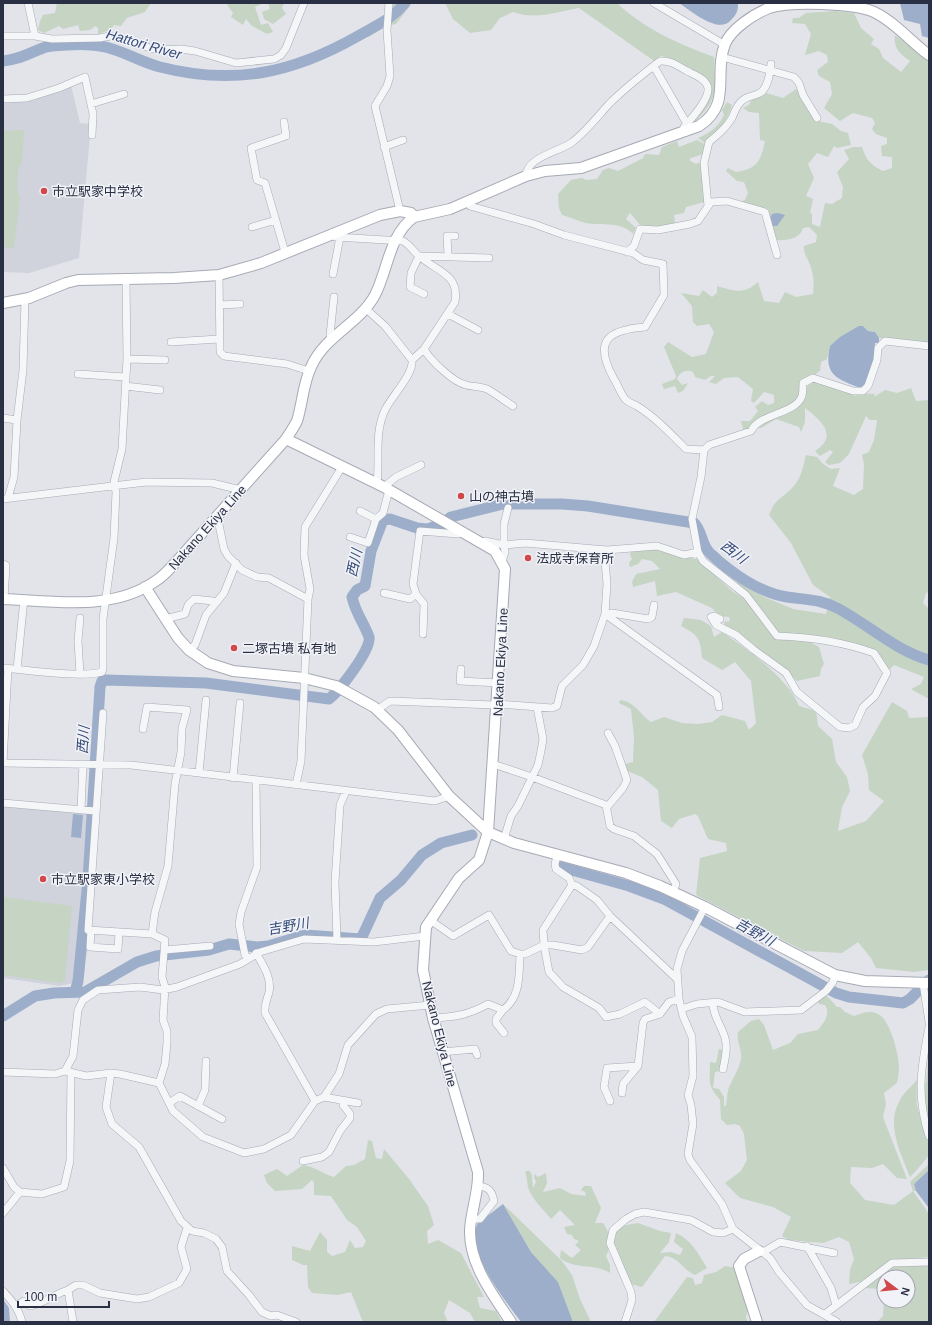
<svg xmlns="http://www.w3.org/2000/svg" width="932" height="1325" viewBox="0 0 932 1325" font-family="Arial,'Noto Sans JP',sans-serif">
<rect width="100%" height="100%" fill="#e2e4ea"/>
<path fill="#d0d3dc" d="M71,85l9,38 11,1 -12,134 -50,15 -26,-1v-170l29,-1z
M3,806l84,6 -8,134 -5,37 -15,3 -56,-8z"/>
<path fill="#c5d4c3" d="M57,3h94l-6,9 -18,6 -6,8 -7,-1 -4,5 -12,4v-6l-3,-2 -5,4 -10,1 -2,-6 -15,4 -4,-3 -15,7 -6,-3 2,-9 3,-6 12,-2z
M226,3h38l-9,4 6,18 7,-2 5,9 -6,2 -15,-8 -6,-7 -3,6 -12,-8 2,-4z
M268,3h16l-2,5 4,6 -13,10 -9,-5 -2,-7 8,-3z
M393,3h19l-16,21 -5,1z
M445,3h172c27,26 62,41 97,54 1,37 5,41 -22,68l-3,-2 18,-23 -3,-24 -31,-17 -12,-3 -7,5 -75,-53c-22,4 -44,12 -66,4l-13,6 -9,12 -21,3 -17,-14z
M836,11l18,2 7,15 13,11 -3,5 8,5 4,9 18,14 9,-11c-10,-7 -17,-13 -15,-26l34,25v284l-21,-4 -29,-2 -4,-6 -7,-1 -5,-5 -33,20 -3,13 -6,3 -1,9 -19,13 5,3 9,-6 33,9 7,6 3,-3 17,1 -1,3 11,-7 12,3 14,-5 5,13 13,-1v192l-3,1 -3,10 6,6v90l-18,-10 10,-5 3,-7 -30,-12 -5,5 -13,-19 -98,-18c-12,-18 -23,-33 -41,-46v-7l25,16 31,13 33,5 4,-17 -17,-12 -22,-42 -22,-28c6,-16 11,-15 22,-26 10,-9 12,-22 15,-34l11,2 6,7 8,5 9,-1 -7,18 21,9 9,-6 1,-25 -2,-9 7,-3 5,-12 3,-20h-7l-4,-4 -17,38 -9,9 -11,2 -4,-3 8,-10 -3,-2 -10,6 -5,-5c24,-15 6,-31 -10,-43v14l-4,10 -2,-5 -23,-8 -15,9 -11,1 -6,3 -3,-11h9l8,-10 -3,-4 7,-6 6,4 6,-2v-8l-10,-3 -10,11 -3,-2 2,-12 -15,-12 -14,1 -8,6 -7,-2 6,-6h-4l-6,4 -10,-3 -2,-5c-7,-3 -13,0 -16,7l5,6 6,-2 -5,8 -5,2 -3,-7 -11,3 -2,-5 13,-5 1,-3 -12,-29 4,-5 24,15 14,-3 8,-22 -5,-8 -12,2 -4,-4 -1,-16 -11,-13 18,3 4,-6 9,7 5,-4v-7c17,5 27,9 41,-4l6,19 15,2 6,-11 11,5 17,-3c1,-11 1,-19 -3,-29 -2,-7 -7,-11 -6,-19l12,-4 1,-7 -8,-8 -6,1c-2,10 -16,13 -26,12l-9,-25 1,-5 -2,-2 -4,2 -25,-7 7,-3 3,-7 -4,-11 -7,-1 -11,-10 2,-3 8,4c21,-3 25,-11 29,-31l-5,-1 -1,-27 -10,-1 -6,-4 6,-3 4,-8 10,-1 3,-3 17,5 13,-9 12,15 10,17 14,3 9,7 7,2 3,12 -14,3 -3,-2 -6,11 -11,-4 -9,11 6,14 -8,18 7,3 -3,14 2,1v10l8,3 5,-24 7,1 10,-6 1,-11 -6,-15 12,-13 -5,-9 9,-3h9c5,14 8,17 21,24l9,-3v-11l-10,-1 -1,-10 6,-2v-6l-11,-4 -4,-5 3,-6 -3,-5 -19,-5 -13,8 -16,-13 8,-14 -2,-12 -11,-6 -2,-6 11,-8 -1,-7 -8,-4 -14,4 6,-21 -6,-10 -13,-1 1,-5h6l7,-5z
M727,102l5,3c-6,19 -13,24 -27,38l-7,-5c12,-5 20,-11 26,-23l-2,-5z
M24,130l-2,32 -4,8 -1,21 3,6 -6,51 -11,-1v-116z
M697,140l11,6 -2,7 -15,5 -2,2 7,4 5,-2 3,18v22l-18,5 -2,6 -10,2 1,8 -19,5 -15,-2 -11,-13 -4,6 10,9 -3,6c-11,-13 -31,-8 -47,-11 -8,-2 -16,-6 -24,-8l-3,-7 -1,-14 13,-14 11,-2 4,2 11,-1 6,-9 6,-2 9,3 25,-13 2,-4 14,1 3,-8 15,-6 2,6z
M660,549l24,8 13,2 35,32 14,9 28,36 19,5 12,-2 14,8 5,17 -3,5 -1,7 -23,5c-22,-22 -45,-38 -72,-54l-1,-5 6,-1 -1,-4 -10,-1 -7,-8 -36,-16 -19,4 -2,-15 -22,6 -1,-5 4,-8 24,-5 -8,-8 -10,-2 -4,5 -8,3 -1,-4 3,-4 -2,-4 1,-4z
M684,618l17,2 10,6 3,11 8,-5c24,16 67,47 77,74l17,5 2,15 14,13 4,23 11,15 3,14 -8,16 -4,24 28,-10 18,-20 -15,-11 -1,-16 -6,-19 30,-53 15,9 2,7 20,-1v253l-15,2 -38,-4 -5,-10 -13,-16 -16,11 -38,-2 -108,-56 4,-37 27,-7 -1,-8 -18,-4 -10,-23 -3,-2 -16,5 -7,9 -11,-7 -3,-31 -16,-13 -15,-6 -2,-7 8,-2 1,-25 -3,-28 -12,-6 1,-3c16,2 19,14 31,22l13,-5 18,6 16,1 14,-2 10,-7 23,6 4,9 7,-7 -5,-42 -16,-19 -13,8 -20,-12c-2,-21 -3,-22 -21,-32z
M4,897l68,9 -7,74 -4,3 -58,-8z
M826,995l11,12h3l5,5 9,4c8,-3 16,-6 24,-2 12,5 21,41 21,53 0,5 -1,11 -2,16l-13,10 2,11 -3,13 24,62 -10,-1 -14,-14 -11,4 -21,-1 -1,16 15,17 29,5 19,-14 -3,-9 19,-18v6l-15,14 2,7h-3l16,23v43l-39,4 -26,20 -15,3 1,-14 4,-11 -5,-17 -10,-5 -16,6 -34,-3 -7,-4 9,-19 -18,-10 -33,-9 -15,-15 16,-12 6,-11 -3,-26 -4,-8 -5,-2 -8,1 -6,-6 -1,-19c-13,-16 -10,-17 -10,-38l6,1 3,-14 5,1 -4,21 -5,1 -2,16 6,1 5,8v9h2c1,-6 1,-16 4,-21 4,-9 9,-16 11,-26 1,-11 -5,-17 -3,-27l13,-11 8,-2 5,6 9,25 17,-7 8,-9 20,-4c6,-8 13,-15 7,-25l-6,-1 -1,-4z
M929,1052v78l-5,-16v-31h2z
M917,1080c0,8 -1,17 0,25 2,13 15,37 12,49 -2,5 -15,19 -19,23 -9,-23 -24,-52 -11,-75 4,-9 12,-15 18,-22z
M368,1140l4,1 4,17 6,1 2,-10 25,30 19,27 6,19 -7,6 1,13 10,-4 23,13 23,44h-7l3,11 16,3 6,11h-27l-5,-9 -21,-13 -5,13 4,9h-85l-12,-30 -13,3 -26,-2 -4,-6 -1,-22h-4l-11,-5v-14l18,5 10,-19 7,8v12l5,4 13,-4 5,-12 5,8 8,-1 3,-6 -9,-14 -10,-7 -16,-24 -17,-1v-12l-2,-3 -10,9 -27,2 -8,-8 -3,-8 13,-6 10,7 16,-11c11,1 20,9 31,12l12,-11 8,-1 11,-6z
M525,1171h5l2,5 1,12 3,-6 -2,-5 1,-3 3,3 8,-4 1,10 -4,9 17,-4 11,6 15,2 -1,-4 -4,-2 3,-4h7l10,22 -6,15h8c8,11 9,21 3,33l4,9v8c-15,-10 -36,-3 -50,-15l1,-8 11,8 9,-8 -6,-5 4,-4 -5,-2 -2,-4 -5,-1 -3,-7 11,-2 -15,-15 -9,9c-8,-10 -20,-21 -23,-32 -1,-5 -1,-10 -3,-16z
M503,1204l59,57 10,14 8,24 11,23h-18l-15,-40 -27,-30z
M638,1223l22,8 11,2 -2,9 -9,11 11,-1 9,3 3,-6 -9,-7 2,-9c15,6 23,22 31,35l-12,7c-11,-4 -16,-18 -30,-19l-23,31 -11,-3 -18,-40 4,-15 4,-3z
M894,1265h35v57h-52l6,-6 1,-15h24v-24h-24v12l-22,-1z
M725,1266l12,2c4,13 5,25 12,35l-3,15 2,4h-94l33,-45 6,1 2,7 7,-2 2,-8 12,-3z"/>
<path fill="#9daeca" d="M679,3h59c0,8 -1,11 -7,17 -12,15 -40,-9 -52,-17z
M900,3h29v35l-7,-2 -2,-12 -16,-4z
M778,213l7,2 -8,11h-5l-2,-8 2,-4z
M859,326h4l5,5 7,1 4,6v5h-4l-2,22 -10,24c-25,-10 -40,-13 -33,-43l10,-9z
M73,814l10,1 -2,23 -10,-1z
M929,1170v38l-13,-17 -2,-7z
M503,1204l28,48 27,30 15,40h-52c-15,-21 -58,-72 -43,-99z
M3,1299l6,9 1,14h-7z"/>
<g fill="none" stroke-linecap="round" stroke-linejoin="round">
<path stroke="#9daeca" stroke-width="2" d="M44,47l1,-7"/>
<path stroke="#9daeca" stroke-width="11" d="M3,61c18,-2 24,-7 40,-13 7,-3 40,-4 48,-3 25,1 46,16 69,22 74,19 133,6 198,-31 19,-11 33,-16 47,-33
M561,867l68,19 35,13 172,94 13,4 54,6 7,-4 19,-19
M75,992l3,-11 10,-101 12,-193 2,-6 4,-1 100,3 123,16c10,-8 43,-50 40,-62 -5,-14 -14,-25 -17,-40l5,-7 8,-4 6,-35 12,-31 7,-1 27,9 10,1 13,-4 11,-8 52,-13h59l26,2 106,17c9,9 7,23 17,31 20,19 49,39 76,43 21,3 33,2 52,12 31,17 56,41 90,51
M3,1016l32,-20 19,-3 31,-1 52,-30 19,-6 53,-6 20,-6 28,3 11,-1 37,-11 56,4 19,-41 21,-18 21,-25 19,-12 31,-8"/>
<g stroke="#a7aab5" stroke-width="8">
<path id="street" d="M28,3l7,33
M389,3l-2,27 3,46 -3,10 -12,20 25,105
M654,3l71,42
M3,36h32l17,3 48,-1 10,-2 47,14 24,-1 14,2 41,12 38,-4 7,-4 5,-7 18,-45
M722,57l72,20 5,6 4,12 14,23
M652,67l4,3 31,54
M3,99l24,-1 32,-10 26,-11 8,37 -1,21
M91,104l33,-10
M284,122l2,14 -35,12 6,32 8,3 20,69
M384,147l19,-7
M526,176c1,-19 32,-24 45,-33 13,-9 27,-27 38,-39 16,-16 34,-30 51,-43 10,-1 18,5 27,10 6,3 17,7 20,14 6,11 -16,34 -23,42l2,5
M467,202l3,4 64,18 30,11 69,18 10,7 20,4 1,31 -19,32c-38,3 -52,14 -31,52 4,6 7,16 12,21 3,3 8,4 11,6 18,11 34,28 49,43l18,1
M708,206l-4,-43 5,-21c9,-7 17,-14 23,-24 2,-5 4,-10 7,-14 5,-7 11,-7 19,-10 10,-4 12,-21 13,-30
M252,227l24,-7
M332,233l3,4 68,4c7,4 10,10 16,15 17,15 41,18 36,46l-31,47 -12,11
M627,252l7,-6 6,-17 18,1 32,-6 8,-3 13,-19 16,-1 38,11 12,43
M448,255l-1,-19h8
M333,274l7,-37
M219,275l1,77 4,4 63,8 22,7
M424,294l-14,-7 1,-14 8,-17 70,2
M220,305l20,-1
M365,308l20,18 27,34c2,14 -21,37 -27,50 -11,23 -5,49 -8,73
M448,314l30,16
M333,339l-3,-4 4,-38
M171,342l48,-3
M424,349c6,11 29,33 42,36 7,2 14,1 21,4 9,5 18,12 26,17
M127,359l38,1
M78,374l47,3
M125,386l35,4
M3,418l14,2
M384,487l12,-10 25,-12
M8,498l6,-21 3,-57 6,-50 2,-71
M3,499l143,-17 66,1 29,7
M508,508l-4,16v21l21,-2 82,7 50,-4 27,9 14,-3
M360,511l16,8
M217,515l7,34 4,7 14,14 15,7 12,1 39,21
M350,537l18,6 8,-24 7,-6 6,-23
M483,544l2,-3 19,4 1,7 -3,10
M3,564l3,1 -2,34
M384,593l26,6 6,-5
M605,614l112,81 2,12
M605,614l7,-1 36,6 4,-2 2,-12
M165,619l20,-5 3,-9 6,-6 19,2 3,2
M720,619l-6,-3 -3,1 5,8 20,10 18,15 32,23 11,19 43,35 9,1 6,-3 8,-18 12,-11 12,-23 -13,-20c-31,-11 -64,-16 -97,-17l-31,-41 -43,-34 -5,-9 -6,-33 9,-42 3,-27 5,-5 42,-14c9,-18 45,-17 51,-35 1,-4 1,-9 1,-13l10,-5 40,13h10l5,-5 9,-26 1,-12 7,-7 44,5
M423,634l1,-30 -8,-10 -3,-10 7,-53 38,3 3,-3
M189,650l6,-5 11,-30 18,-22 12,-30
M3,668c25,2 76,10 99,4l1,-4v-49l11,-81 2,-46 -2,-10 8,-33 5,-90 -1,-80
M17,669l7,-70
M461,669l-1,12 39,2
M80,674l-2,-33 2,-23
M377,710l13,-9 104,4 4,-1 54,4 5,-2 5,-20 21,-21 11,-19 11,-32 2,-30 -2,-23 2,-11
M103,713l-15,217 64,4
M143,729l4,-22 40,3 -5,18 -1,24 -6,32 -7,82 -13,46 -3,22 13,6 -3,37 3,10 -2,33 4,11v12l-2,21 -6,19
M3,763l128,2 304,36 14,-5
M3,763l5,-95
M493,764l39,13 74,28 4,21 4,3 20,7 23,18 19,30 -3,8
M199,773l7,-73
M233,778l7,-75
M296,785l5,-24 7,-162 2,-10 -6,-34 1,-28 37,-60
M3,803l92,8
M608,806l15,-18 4,-8 -12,-34 -7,-13
M81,809l2,-45
M504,839l7,-23 7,-10 20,-41 3,-14 2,-12 -6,-32
M557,856l-2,8 1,5 13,9 3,7 -29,45 1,15 5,27 14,15 36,21 7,9 14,-3 25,-12 15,12
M572,885l5,1 20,14 13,16 67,63
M705,907l-23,44 -5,18 2,30 4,17 9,21 1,39 -5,19 3,10 2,19 -5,30 2,6 32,44 11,25 37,29 9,14 28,33 30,17
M430,920l23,16 36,-21 22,36 9,3h5l19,-9h9l29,5 6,-3 22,-31
M91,930l-1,17 28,2 1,-17
M337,940l-2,-58 5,-77 6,-14
M165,950l45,-4
M256,953c7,12 16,25 13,39 -2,8 -5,13 -4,21l50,88
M248,958l-3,-3 -6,-31 2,-12 16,-45 -1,-86
M923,983l6,39
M713,1002c0,15 8,22 12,36 3,10 0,21 -2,31
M681,1009l16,-5 21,-2 27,10 56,-2 25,-19 7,-9 2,-7
M503,1010l-7,9v4l8,10
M433,1018c22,-1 35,-3 55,-14l15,6c18,-13 16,-36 17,-56
M929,1027c-8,40 -13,69 0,109
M442,1052l33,-3 2,6
M65,1071l21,5 25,-3 9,1 39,9 14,28 30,26 41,16 20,-4 27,-14 24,-34 9,-4 15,-23 9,-29 28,-31 11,-5 43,-4
M3,1072l52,2 10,-3 8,-15 5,-46 5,-10 15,-10 42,-3 23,3 14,-3 63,-23 20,-12 44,-13 70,3 51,-6
M111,1073l-5,34 6,17 27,23 42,74 11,10 12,2 12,6 6,8 5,24 22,24 13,17 9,4 6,-1 19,7
M622,1093l1,-9 15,-18 5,-43 2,-4 15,-5 9,-12 10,-3
M324,1097l34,6
M610,1101l-6,-14 3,-19 31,-2
M169,1103l11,-7 42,23
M198,1106l7,-16 1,-29
M303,1161l19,-4 7,-5 11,-21 10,-13v-4l-7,-9v-4
M3,1168l11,19 6,5
M3,1213l17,-21 22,2 22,-7 6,-26 1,-89
M472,1219h8l14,-18c-2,-10 -5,-14 -16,-15
M807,1246l24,42 5,17
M759,1251h6l15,-9 54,11
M3,1291c9,10 16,18 19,31
M16,1306l8,-5 6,5c14,-3 25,-12 38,-16
M825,1314l67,-51 37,-1
M73,1322l-5,-32 8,-5h7l17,8 37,6 12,-2 30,-14 8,-14 -6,-22 6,-19
M625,1322l7,-22 -1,-8 -21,-49 3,-13 13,-11 9,-5 9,-2 47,8 22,12 10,1 10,-4"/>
</g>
<g stroke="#a7aab5" stroke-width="12">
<path id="secondary" d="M3,303l26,-5 37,-15 12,-3 96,-2 45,-3 42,-12 119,-48 20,-4 11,2 3,4
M286,439l98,48 99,57 12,7 10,18 -17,263 -9,28 -20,18 -33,49 -3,43 10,48 45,154c1,20 -7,38 -8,58 -1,34 23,65 41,92
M145,587l33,51 11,12 19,13 25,8 71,7 32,8 38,21 24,23 51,66 39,36 26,11 112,30 34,13 45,21 130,68 30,6 64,2
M3,599c51,2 110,13 154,-19 8,-5 14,-13 20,-19l109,-122c4,-6 8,-12 11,-18 6,-19 6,-39 15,-56 13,-29 48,-42 63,-70 13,-25 14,-60 39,-78l36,-8 76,-33 19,-5 36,-3 118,-42c34,-22 14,-52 26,-82 6,-15 29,-30 44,-36 21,-7 85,-5 105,4 21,10 37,30 55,43
M757,1322l-18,-56 5,-7 15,-8"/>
</g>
<use href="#street" stroke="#f5f6f8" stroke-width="7"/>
<use href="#secondary" stroke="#fff" stroke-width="10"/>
</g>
<g fill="#d0474c" stroke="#f2f3f8" stroke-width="1.5">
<circle cx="44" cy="191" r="4"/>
<circle cx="461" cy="496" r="4"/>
<circle cx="528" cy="558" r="4"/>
<circle cx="234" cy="648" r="4"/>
<circle cx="43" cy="879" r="4"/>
</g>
<g text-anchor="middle" stroke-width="3" stroke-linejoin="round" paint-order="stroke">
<g font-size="13" fill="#2a3043" stroke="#f2f3f8" text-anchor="start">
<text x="52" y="196">市立駅家中学校</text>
<text x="469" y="501">山の神古墳</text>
<text x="536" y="563">法成寺保育所</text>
<text x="242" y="653">二塚古墳 私有地</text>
<text x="51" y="884">市立駅家東小学校</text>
</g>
<g font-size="13" fill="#2a3043" stroke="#f2f3f8">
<text transform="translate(207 527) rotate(-48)" y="5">Nakano Ekiya Line</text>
<text transform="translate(500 662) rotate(-87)" y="5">Nakano Ekiya Line</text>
<text transform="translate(440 1034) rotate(76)" y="5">Nakano Ekiya Line</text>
</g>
<g font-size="14" font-style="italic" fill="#334a77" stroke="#f2f3f8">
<text transform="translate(144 44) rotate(16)" y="5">Hattori River</text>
<text transform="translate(734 552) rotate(37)" y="5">西川</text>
<text transform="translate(354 563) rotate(-78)" y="5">西川</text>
<text transform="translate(83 740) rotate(-86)" y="5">西川</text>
<text transform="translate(288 926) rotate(-10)" y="5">吉野川</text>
<text transform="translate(755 932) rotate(29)" y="5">吉野川</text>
</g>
</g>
<rect width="932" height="1325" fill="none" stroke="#2a3043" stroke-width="8"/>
<g transform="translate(896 1289) rotate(106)"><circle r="19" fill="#f2f3f8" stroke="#a2a5b0"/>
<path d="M0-3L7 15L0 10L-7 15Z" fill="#d0474c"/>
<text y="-6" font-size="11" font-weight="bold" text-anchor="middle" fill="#2a3043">N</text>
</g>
<path d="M18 1301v6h91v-6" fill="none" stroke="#2a3043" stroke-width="2"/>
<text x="24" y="1301" font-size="12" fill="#2a3043" stroke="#f2f3f8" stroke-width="3" paint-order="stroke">100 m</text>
</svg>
